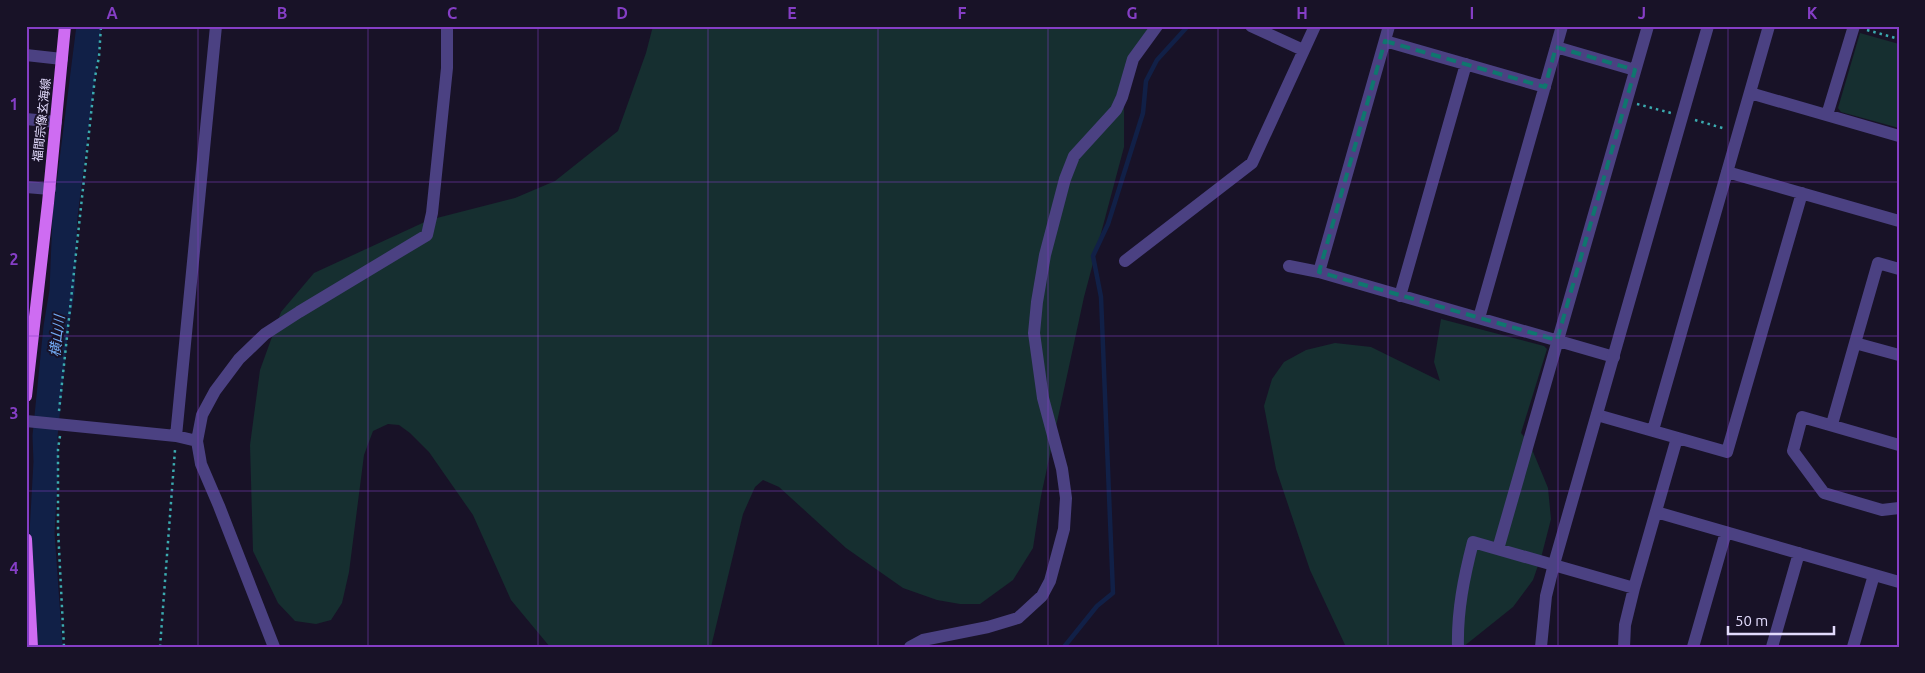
<svg xmlns="http://www.w3.org/2000/svg" width="1925" height="673" viewBox="0 0 1925 673" font-family="Ubuntu,'Noto Sans JP',sans-serif">
<rect width="100%" height="100%" fill="#181227"/>
<path fill="#162f30" d="M653,26h499l-28,55v66l-40,150 -43,199 -8,52 -20,32 -33,24h-20l-23,-4 -34,-12 -57,-40 -67,-61 -16,-7 -8,7 -12,27 -32,133h-161l-39,-47 -38,-85 -44,-63 -19,-19 -11,-8 -11,-1 -15,7 -9,24 -15,117 -7,31 -11,17 -15,4 -21,-3 -17,-18 -25,-52 -3,-106 10,-75 21,-58 33,-39 115,-53 86,-22 40,-17 63,-50 28,-78z
M1860,33l39,11v84l-58,-16 -3,-4z
M1441,319l103,27 3,3 -26,84 8,9 19,46 3,31 -9,35 -9,26 -20,27 -50,40h-117l-36,-77 -34,-101 -12,-63 8,-27 12,-17 22,-12 29,-7 36,4 69,34 -6,-19z"/>
<g fill="none" stroke-linecap="round" stroke-linejoin="round">
<path stroke="#112047" stroke-width="4.5" d="M1064,647l33,-41 16,-13 -12,-296 -8,-41 15,-32 35,-111 3,-32 11,-21 31,-34"/>
<path stroke="#112047" stroke-width="25" d="M50,647l-8,-114 4,-71 -1,-26 11,-109 6,-36 3,-75 24,-190"/>
<path stroke="#3babb0" stroke-width="2.5" stroke-dasharray="2.5 4" stroke-linecap="butt" d="M1867,30l32,9
M1637,104l34,9
M1695,120l31,9
M59,411l36,-334 4,-20 2,-31
M60,436l-2,13v80l6,118
M160,647l15,-197"/>
<path stroke="#4b4182" stroke-width="12" d="M1251,26l52,24
M1389,26l-70,246 295,85
M1385,41l160,46
M1556,47l79,23
M26,55l36,4
M1750,93l149,43
M1827,115l27,-89
M26,119l30,3
M1727,172l172,49
M26,187l24,2
M1125,261l127,-98 63,-137
M1289,266l30,6
M1899,269l-21,-6 -23,80 44,12
M1400,296l66,-232
M1479,318l83,-292
M1597,415l130,37 75,-259
M26,421l150,15 21,5
M1832,424l23,-81
M1653,430l116,-404
M176,436l40,-410
M1899,445l-97,-28 -9,34 31,42 58,17 17,-2
M1656,512l243,70
M1498,549l150,-523
M274,647l-55,-141 -18,-42 -4,-23 5,-26 13,-24 24,-32 26,-25 34,-22 128,-77 5,-22 15,-145v-42
M910,647l13,-7 65,-13 30,-9 24,-22 8,-15 14,-52 2,-31 -4,-29 -19,-71 -9,-65 3,-31 8,-47 20,-76 9,-23 42,-46 6,-13 11,-38 24,-33
M1458,647c-1,-36 6,-70 15,-105l161,46
M1624,647l1,-22 9,-37 43,-150
M1693,647l33,-115
M1772,647l27,-94
M1853,647l21,-72"/>
<path stroke="#4b4182" stroke-width="12" d="M1541,647l5,-51 8,-32 154,-538"/>
<path stroke="#ce6cf2" stroke-width="12" d="M26,396l22,-193 17,-177
M26,539l6,108"/>
</g>
<path fill="none" stroke="#0f766e" stroke-width="4" stroke-dasharray="10 6" stroke-linejoin="round" d="M1385,41l160,46 11,-40 79,23 -78,270 -238,-68z"/>
<path fill="none" stroke="#853ec5" stroke-width="1" stroke-opacity="0.55" d="M198,26v621M368,26v621M538,26v621M708,26v621M878,26v621M1048,26v621M1218,26v621M1388,26v621M1558,26v621M1728,26v621M26,182h1873M26,336h1873M26,491h1873"/>
<g text-anchor="middle" stroke-width="4" stroke-linejoin="round" paint-order="stroke">
<g font-size="12" fill="#e2dbfc" stroke="#181227">
<text transform="translate(42 120) rotate(-84)" y="4">福間宗像玄海線</text>
</g>
<g font-size="14" font-style="italic" fill="#72aaf3" stroke="#181227">
<text transform="translate(57 336) rotate(-83)" y="5">横山川</text>
</g>
</g>
<rect width="1925" height="673" fill="none" stroke="#181227" stroke-width="55"/>
<path d="M1728 626v8h106v-8" fill="none" stroke="#e2dbfc" stroke-width="2.5"/>
<text x="1735" y="626" font-size="15" fill="#e2dbfc" stroke="#181227" stroke-width="4" paint-order="stroke">50 m</text>
<rect x="28" y="28" width="1870" height="618" fill="none" stroke="#853ec5" stroke-width="2"/>
<g font-size="16" text-anchor="middle" font-weight="bold" fill="#853ec5">
<text x="112" y="19">A</text>
<text x="282" y="19">B</text>
<text x="452" y="19">C</text>
<text x="622" y="19">D</text>
<text x="792" y="19">E</text>
<text x="962" y="19">F</text>
<text x="1132" y="19">G</text>
<text x="1302" y="19">H</text>
<text x="1472" y="19">I</text>
<text x="1642" y="19">J</text>
<text x="1812" y="19">K</text>
<text x="14" y="110">1</text>
<text x="14" y="265">2</text>
<text x="14" y="419">3</text>
<text x="14" y="574">4</text>
</g>
</svg>
